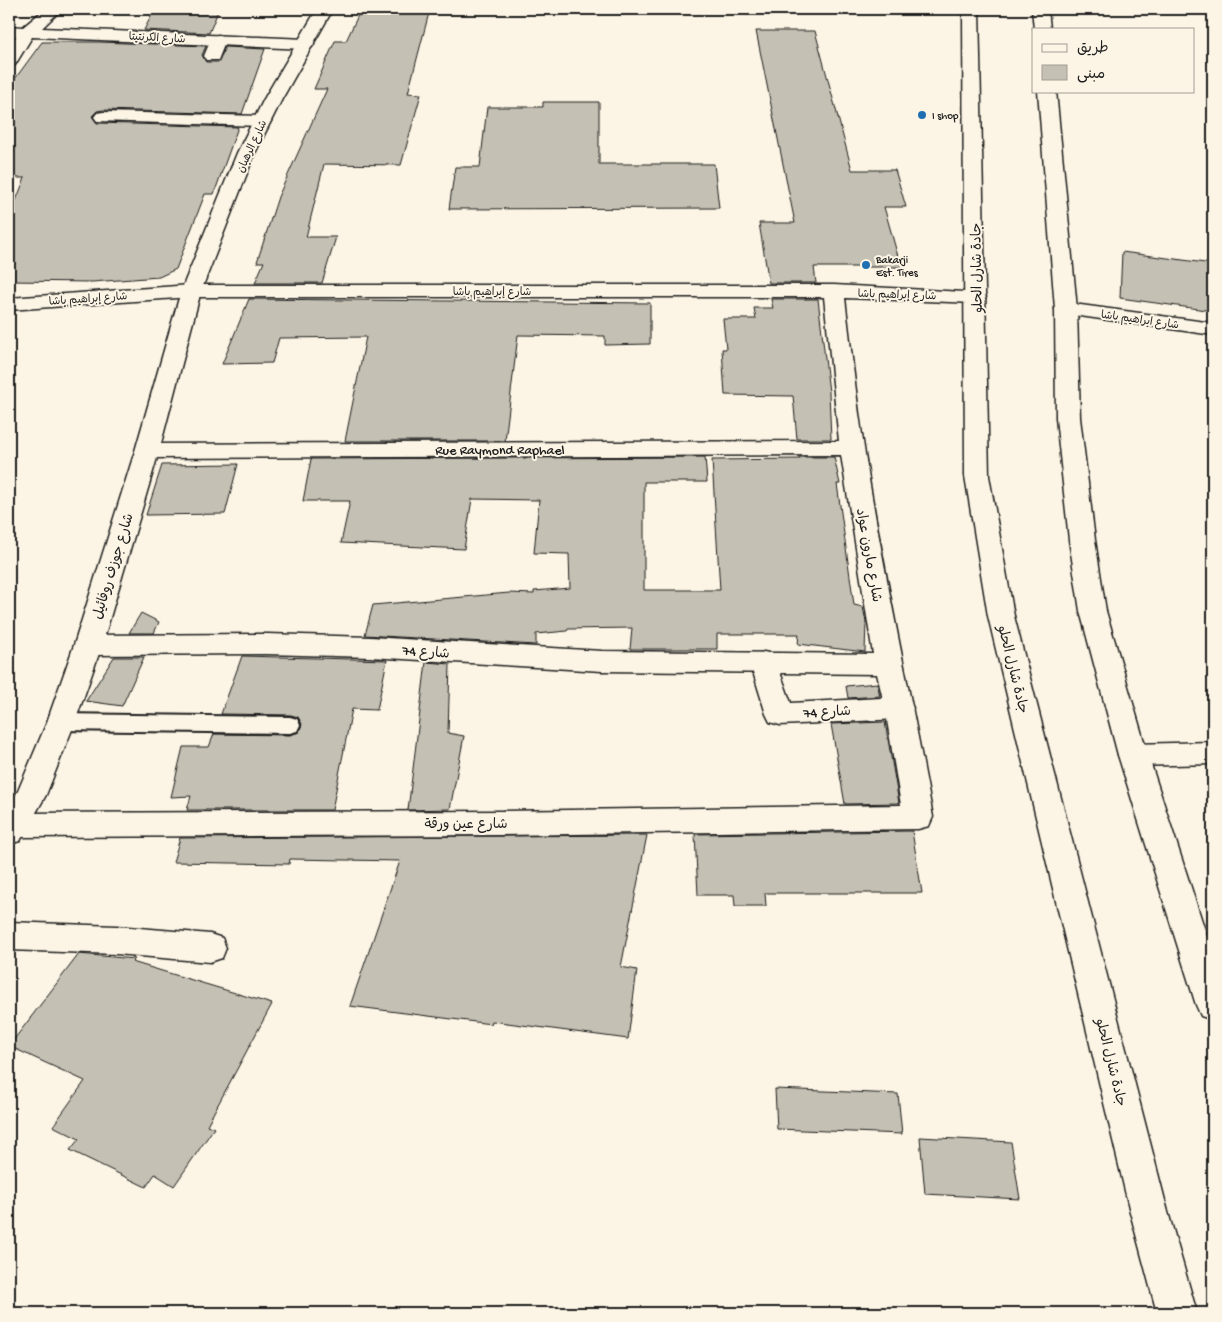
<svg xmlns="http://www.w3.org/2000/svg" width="1222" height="1322" viewBox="0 0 1222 1322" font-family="'Gochi Hand','Playpen Sans Arabic',sans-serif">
<rect width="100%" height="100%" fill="#fcf5e5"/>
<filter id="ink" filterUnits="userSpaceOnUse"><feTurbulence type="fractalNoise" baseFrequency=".02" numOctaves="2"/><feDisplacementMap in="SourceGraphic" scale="10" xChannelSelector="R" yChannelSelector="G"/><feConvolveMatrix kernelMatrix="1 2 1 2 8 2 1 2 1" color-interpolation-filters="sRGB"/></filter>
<g filter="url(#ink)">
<path fill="#c4c0b3" stroke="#1c1c1c" d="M155,9h64l-10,24 -65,-3z
M361,9h69l-22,84 13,1 -20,71 -77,-1 -18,73h30l-14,46h-67l9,-21h-7l21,-65 49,-108h-13l21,-48h11z
M756,31h59l37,139h43l11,37h-22l17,60h-87l2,16h-47l-10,-60h36z
M42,42h57l107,4 -4,9 4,7h13l6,-15 40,2 -23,65 -139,-4 -6,1 -5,5 5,7 141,4 -24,67h-9l-29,75 -17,8 -67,5 -83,-1v-63l16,-40h-16v-91z
M543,102h56v62h115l5,44 -270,1 6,-42h25l7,-60h56z
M1122,252l91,12v47l-93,-13z
M249,299l401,4v41l-45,1v-9l-87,-1 -13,106h-160l21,-104 -87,1 -7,25 -50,1z
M771,299h47l11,93 2,47h-34l-4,-43 -68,-1 -3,-46h4l-3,-30h33l-2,-11h19z
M705,457l2,25h-63v108h76l-8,-130 88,-1 -1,-2h35l6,27h-3l17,121 9,2 3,15 -1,30 -67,-8 1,-10h-82v15h-87l2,-21 -64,1 -1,2 -31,3v11l-171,-10 8,-30 136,-12 25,1v-3l36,-3 -1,-34 -35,-1 5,-53 -67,-1 -8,50 -123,-6 9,-42h-47l8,-42z
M238,464l-13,50 -79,1 16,-50z
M141,613l18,9 -5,11h-25z
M242,656l145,4 -10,50 -25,-1 -20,101h-145l4,-14 -20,1 12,-50h26l5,-13 76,1 9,-3 3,-8 -4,-7 -7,-2 -70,-1z
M114,657h30l-22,49 -36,-5z
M426,662l24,2 -2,69 16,3 -14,73 -42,1z
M877,683l3,13 -32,2 -2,-12z
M885,722l14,81 -54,1 -14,-80z
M912,831l10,62h-157l1,13h-31l-1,-11h-36l-3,-61z
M647,835l-26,132 16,3 -9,69 -136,-18 -1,3 -141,-18 50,-145 -110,-2 -1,5 -116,-2 7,-24z
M79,954l56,5 -3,3 140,42 -65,121 7,3 -40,58 -19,-12 -9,13 -76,-37 9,-11 -26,-13 32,-45 -76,-35z
M775,1089l123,5 4,40 -125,-5z
M920,1137l91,5 9,57 -95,-5z"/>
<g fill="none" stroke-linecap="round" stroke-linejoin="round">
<g stroke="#1c1c1c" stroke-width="4">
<path id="service" d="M61,714l229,3 7,2 3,6 -3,6 -7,2 -229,-3 -7,-2 -3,-6 3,-6z"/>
</g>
<g stroke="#1c1c1c" stroke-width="3">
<path id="pedestrian" d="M218,35l6,2 2,3 -8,20h-12l-2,-4 8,-19z
M103,112l159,4 6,1 3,4 -3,4 -6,1 -165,-5 -3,-4 3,-4z
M764,652l10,3 17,48 108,-6 10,3 4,8 -4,8 -10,3 -119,6 -10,-3 -4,-8 -16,-52 4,-7z
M9,922l107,4 94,8 12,4 4,10 -4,10 -12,4 -94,-8 -107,-4z"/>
</g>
<g stroke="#1c1c1c" stroke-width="3">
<path id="minor" d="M45,9h17l-20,19 264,11 6,2 2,3 -2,3 -6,2 -274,-12 -17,28 -6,1v-18l7,-12h-7v-10l14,1z
M191,285h643l149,8 3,4 -3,4 -7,2 -131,-5c6,50 11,100 19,150 19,124 47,246 69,369l-4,9 -11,3 -416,6 -488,2 -5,-1v-22l5,-1 488,-2 399,-6 -16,-97 -8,-34 -275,-3 -232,-14 -103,-3 -179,1 -10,-3 -4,-7 4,-7 10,-3 179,-1 103,3 232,14 271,3 -32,-199 -694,3 -8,-2 -4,-5 4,-5 8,-2 692,-3 -15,-144h-633l-182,13v-12z
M1066,303l147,20v12l-154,-22 -4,-4 4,-4z
M1213,742v22l-80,2 -10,-3 -5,-8 5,-8 10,-3z"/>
</g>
<g stroke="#1c1c1c" stroke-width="3">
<path id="tertiary" d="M317,9h16l-51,90 -27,54 -54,138 -42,160 -57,194 -27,77 -29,73 -26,46 -11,3v-38l9,-15 29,-69 27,-77 61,-194 46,-160 56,-138 27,-54z"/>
</g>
<g stroke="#1c1c1c" stroke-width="3">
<path id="motorway" d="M963,9h16l10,467 25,140 154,596 29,101h-40l-27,-101 -142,-596 -23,-140z
M1032,9h16l2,20h-16z
M1038,91h18l21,218 3,109 15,122 11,71 42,144 65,200v65l-12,-4 -5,-11 -78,-250 -38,-144 -11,-71 -13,-122 -1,-109z"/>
</g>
<use href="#service" fill="#fcf5e5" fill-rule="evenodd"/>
<use href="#pedestrian" fill="#fcf5e5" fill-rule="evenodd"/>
<use href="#minor" fill="#fcf5e5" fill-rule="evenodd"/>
<use href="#tertiary" fill="#fcf5e5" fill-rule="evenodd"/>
<use href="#motorway" fill="#fcf5e5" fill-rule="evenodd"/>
</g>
</g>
<g fill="#1f6fb2" stroke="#fcf5e5" stroke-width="2">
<circle cx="922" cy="115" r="5"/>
<circle cx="866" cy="265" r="5"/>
</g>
<g text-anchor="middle" stroke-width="4" stroke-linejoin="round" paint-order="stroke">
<g font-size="11" fill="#1c1c1c" stroke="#fcf5e5">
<text transform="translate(157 37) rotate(3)" y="4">شارع الكرنتيتا</text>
<text transform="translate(251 146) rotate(-65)" y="4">شارع الرهبان</text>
<text x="492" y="295">شارع إبراهيم باشا</text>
<text transform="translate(897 294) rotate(2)" y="4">شارع إبراهيم باشا</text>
<text transform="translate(88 298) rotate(-4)" y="4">شارع إبراهيم باشا</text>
<text transform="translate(1140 319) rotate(8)" y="4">شارع ابراهيم باشا</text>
</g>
<g font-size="11" fill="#1c1c1c" stroke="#fcf5e5" text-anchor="start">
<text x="932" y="119">I shop</text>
<text x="876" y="263">Bakarji<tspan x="876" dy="13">Est. Tires</tspan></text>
</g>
<g font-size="14" fill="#1c1c1c" stroke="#fcf5e5">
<text transform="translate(976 268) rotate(-91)" y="5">جادة شارل الحلو</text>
<text x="500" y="454">Rue Raymond Raphael</text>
<text transform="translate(870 555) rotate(80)" y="5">شارع مارون عواد</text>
<text transform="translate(112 566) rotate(-73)" y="5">شارع جوزف روفائيل</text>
<text transform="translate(426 651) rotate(4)" y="5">شارع 74</text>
<text transform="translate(1014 669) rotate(76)" y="5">جادة شارل الحلو</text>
<text transform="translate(827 711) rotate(-3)" y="5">شارع 74</text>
<text x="466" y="828">شارع عين ورقة</text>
<text transform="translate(1112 1062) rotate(76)" y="5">جادة شارل الحلو</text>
</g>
</g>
<rect width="1222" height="1322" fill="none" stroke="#fcf5e5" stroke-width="30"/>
<rect x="15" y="15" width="1192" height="1292" fill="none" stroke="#1c1c1c" stroke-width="2" filter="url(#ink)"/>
<rect x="1032" y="28" width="162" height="65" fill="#fcf5e5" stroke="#a29e95"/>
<rect x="1042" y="44" width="25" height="8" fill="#fcf5e5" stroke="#a29e95"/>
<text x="1077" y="52" font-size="15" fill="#1c1c1c">طريق</text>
<rect x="1042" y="65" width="25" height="15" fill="#c4c0b3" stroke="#a29e95"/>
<text x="1077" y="78" font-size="15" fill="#1c1c1c">مبنى</text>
</svg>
